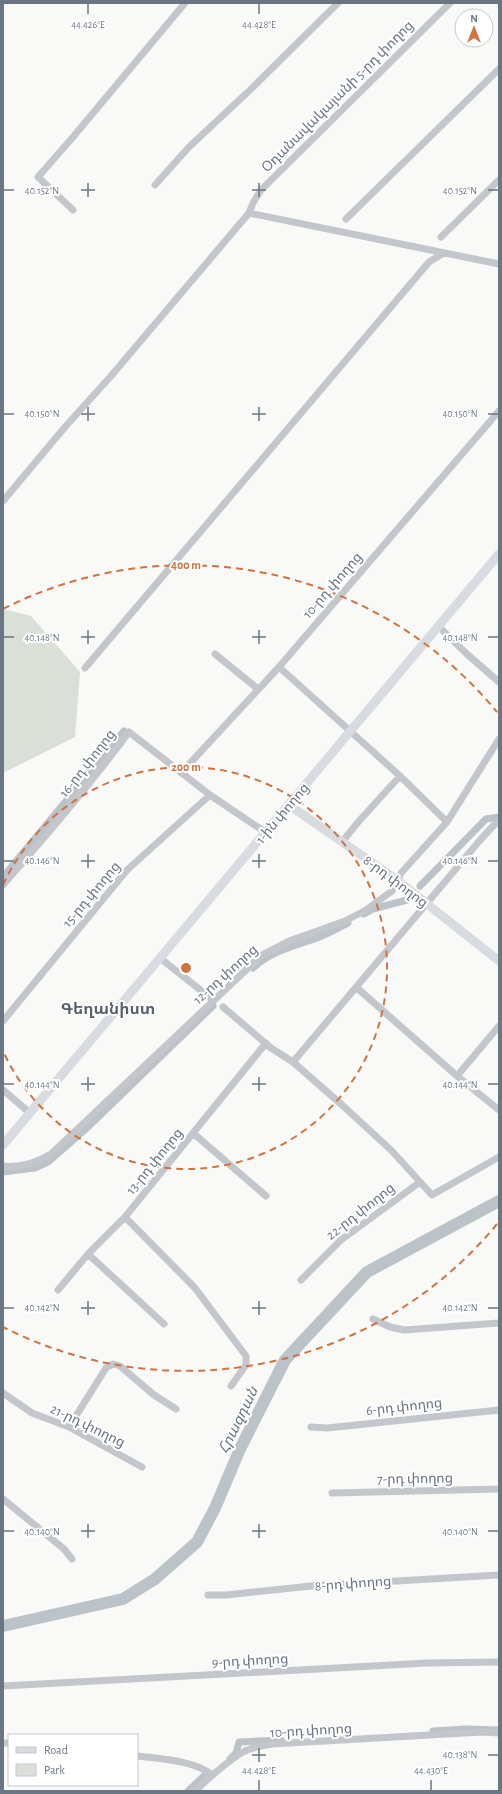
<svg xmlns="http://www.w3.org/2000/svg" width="502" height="1794" viewBox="0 0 502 1794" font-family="'Alegreya Sans','Noto Sans Armenian',sans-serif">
<rect width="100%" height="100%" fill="#f9f9f7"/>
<path fill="#dadfd8" d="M3,609l28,7 49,56 -5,65 -72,36z"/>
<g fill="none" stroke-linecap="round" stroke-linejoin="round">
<path stroke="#bbc3c8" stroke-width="7" d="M3,877l121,-146
M420,886l66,-67 13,-2
M364,914l9,-5 34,-9
M253,968c18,-17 42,-22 64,-30 11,-4 21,-10 31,-15
M3,1172l32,-4 13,-6 40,-35 125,-121
M433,1731l32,-2 34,1
M230,1759l6,-6 3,-11 42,-2
M188,1791l17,-16"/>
<path stroke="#bbc3c8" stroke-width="12" d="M3,1626l120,-27 32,-20 42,-37 18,-34 25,-59 45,-89 82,-88 132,-71"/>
<path stroke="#c3c6ca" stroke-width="7" d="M155,185l34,-38 61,-57 88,-87
M73,210l-35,-33 35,-40 112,-134
M249,213l250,51
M346,219l153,-150
M441,237l58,-57
M3,501l62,-74 46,-51 138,-163 4,-10 8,-13 189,-187
M438,626l30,29 31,27
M215,654l43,35
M279,667l121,109 47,46
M85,668l344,-406 13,-8
M181,773l98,-106 220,-256
M342,842l17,-21 41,-45
M3,885c44,-50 87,-100 126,-153l81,63 55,37
M160,958l53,42
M356,987l101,89 42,34
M223,1007l48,41 22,14 49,43 49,45 41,45 67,-38
M3,1021l124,-151 83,-75
M293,1062l188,-223 13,-14 5,-3
M457,1076l42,-50
M3,1090l27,23
M193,1133l73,63
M3,1166c17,2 33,-3 48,-12l211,-199 27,-14 56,-20 21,-11 26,-19 9,-18 46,-51 52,-83
M125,1217l70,71 51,68v9l-15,21
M88,1254l76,70
M301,1280l40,-40 79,-58
M58,1290l30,-36 37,-37 141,-174
M373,1319l17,8 14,3 95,-7
M3,1393l29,20 37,14 73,40
M69,1427l37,-59 7,-4 7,2 34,29 22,14
M311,1427l16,1 172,-18
M332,1493l167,-4
M3,1499l61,50 8,10
M208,1595h18l85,-9 188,-11
M3,1686l424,-23 72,-1
M3,1743h6
M137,1756c24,3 56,4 76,19
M195,1791c14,-13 33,-31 50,-40 8,-4 18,-5 27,-7l210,-12 17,1"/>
<path stroke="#d8dbdf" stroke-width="9" d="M289,805l108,75 102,81
M3,1145l496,-591"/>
</g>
<path fill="none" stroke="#6b7684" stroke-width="1.5" d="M88,4v10M259,4v10M88,183v14M259,183v14M4,190h10M81,190h14M252,190h14M488,190h10M88,407v14M259,407v14M4,414h10M81,414h14M252,414h14M488,414h10M88,630v14M259,630v14M4,637h10M81,637h14M252,637h14M488,637h10M88,854v14M259,854v14M4,861h10M81,861h14M252,861h14M488,861h10M88,1077v14M259,1077v14M4,1084h10M81,1084h14M252,1084h14M488,1084h10M88,1301v14M259,1301v14M4,1308h10M81,1308h14M252,1308h14M488,1308h10M88,1524v14M259,1524v14M4,1531h10M81,1531h14M252,1531h14M488,1531h10M259,1748v14M252,1755h14M488,1755h10M259,1780v10M431,1780v10"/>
<g fill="none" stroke="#d0733f" stroke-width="2" stroke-dasharray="7 5">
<path d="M3 885A201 201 0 1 1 3 1051"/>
<path d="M497 1224A403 403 0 0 1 3 1327M3 609A403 403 0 0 1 497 712"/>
</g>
<g text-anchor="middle" stroke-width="4" stroke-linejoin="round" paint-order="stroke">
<g font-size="14" fill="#6b7684" stroke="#fff">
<text transform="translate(337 96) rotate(-45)" y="5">Օդանավակայանի 5-րդ փողոց</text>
<text transform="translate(332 585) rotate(-49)" y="5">10-րդ փողոց</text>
<text transform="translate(87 763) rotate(-52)" y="5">16-րդ փողոց</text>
<text transform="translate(282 813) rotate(-50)" y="5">1-ին փողոց</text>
<text transform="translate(396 881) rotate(37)" y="5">8-րդ փողոց</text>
<text transform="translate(91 894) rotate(-50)" y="5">15-րդ փողոց</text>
<text transform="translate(225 974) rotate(-42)" y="5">12-րդ փողոց</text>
<text transform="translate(154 1161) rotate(-51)" y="5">13-րդ փողոց</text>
<text transform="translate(360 1211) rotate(-38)" y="5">22-րդ փողոց</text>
<text transform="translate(404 1406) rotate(-6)" y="5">6-րդ փողոց</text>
<text transform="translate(88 1425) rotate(26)" y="5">21-րդ փողոց</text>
<text transform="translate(415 1478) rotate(-1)" y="5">7-րդ փողոց</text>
<text transform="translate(353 1583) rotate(-4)" y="5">8-րդ փողոց</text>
<text transform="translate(250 1660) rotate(-3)" y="5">9-րդ փողոց</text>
<text transform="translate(311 1730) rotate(-3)" y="5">10-րդ փողոց</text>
</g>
<g font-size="15" font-style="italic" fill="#67767f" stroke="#fff">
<text transform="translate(238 1420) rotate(-64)" y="5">Հրազդան</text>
</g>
<g font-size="16" font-weight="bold" fill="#58606a" stroke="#fff">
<text x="108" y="1014">Գեղանիստ</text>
</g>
</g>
<g font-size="10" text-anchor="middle" fill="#6b7684" stroke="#fff" stroke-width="4" stroke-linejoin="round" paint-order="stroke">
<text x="88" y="28">44.426°E</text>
<text x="259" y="28">44.428°E</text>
<text x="42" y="194">40.152°N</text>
<text x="460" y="194">40.152°N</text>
<text x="42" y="417">40.150°N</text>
<text x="460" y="417">40.150°N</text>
<text x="42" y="641">40.148°N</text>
<text x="460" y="641">40.148°N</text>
<text x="42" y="864">40.146°N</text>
<text x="460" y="864">40.146°N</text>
<text x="42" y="1088">40.144°N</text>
<text x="460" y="1088">40.144°N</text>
<text x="42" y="1311">40.142°N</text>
<text x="460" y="1311">40.142°N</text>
<text x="42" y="1535">40.140°N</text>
<text x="460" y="1535">40.140°N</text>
<text x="460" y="1758">40.138°N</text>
<text x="259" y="1774">44.428°E</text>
<text x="431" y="1774">44.430°E</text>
</g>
<circle cx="186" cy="968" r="6" fill="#d0733f" stroke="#fff" stroke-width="2"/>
<g font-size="12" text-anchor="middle" font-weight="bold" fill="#d0733f" stroke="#fff" stroke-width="4" stroke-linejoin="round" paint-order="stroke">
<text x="186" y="569">400 m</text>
<text x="186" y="771">200 m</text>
</g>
<rect width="502" height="1794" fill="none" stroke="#6b7684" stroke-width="8"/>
<rect x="8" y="1734" width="130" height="52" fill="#ffffff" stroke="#c4c8ce"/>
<rect x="16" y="1747" width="20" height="6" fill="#d8dbdf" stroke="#c4c8ce"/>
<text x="44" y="1754" font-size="12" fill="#6b7684">Road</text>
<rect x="16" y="1764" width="20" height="12" fill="#dadfd8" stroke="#c4c8ce"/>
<text x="44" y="1774" font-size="12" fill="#6b7684">Park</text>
<g transform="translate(474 28)"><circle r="19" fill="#ffffff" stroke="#c4c8ce"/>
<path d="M0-3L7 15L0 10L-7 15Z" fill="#d0733f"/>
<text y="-6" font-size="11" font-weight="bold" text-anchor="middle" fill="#6b7684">N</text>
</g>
</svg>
